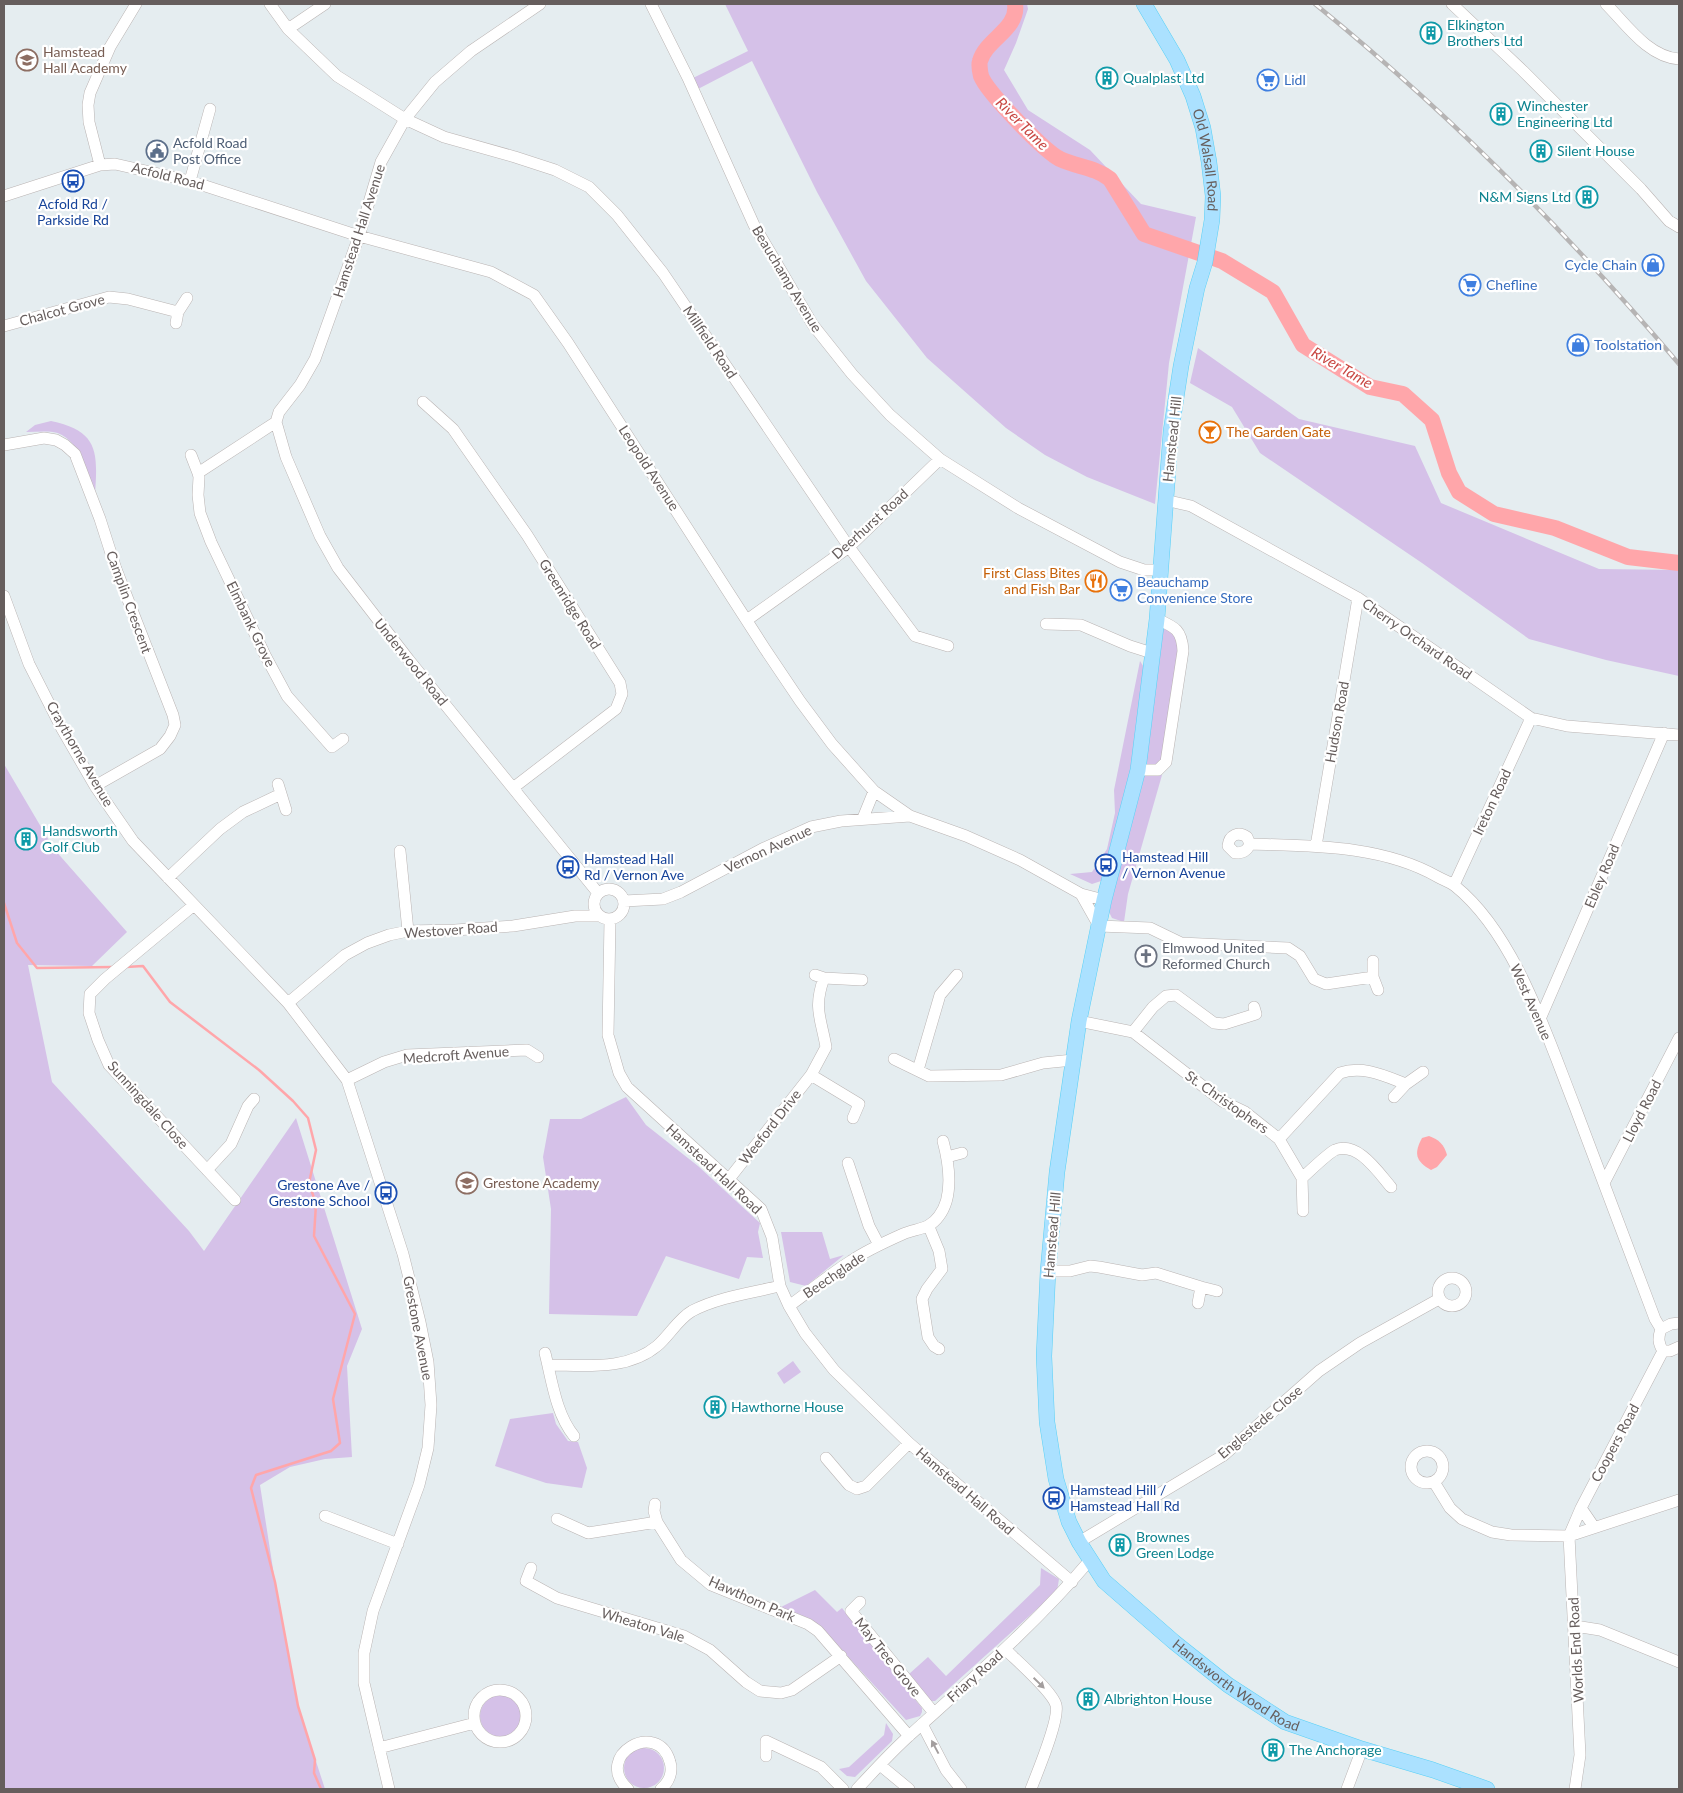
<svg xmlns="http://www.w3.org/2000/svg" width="1683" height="1793" viewBox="0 0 1683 1793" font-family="Lato,sans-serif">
<rect width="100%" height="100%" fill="#e5edf0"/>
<path fill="#d5c1e8" d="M725,4h302l1,5 -12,34 -12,27 24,40 62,40 51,54 55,13 -27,146 -14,141 -68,-27 -42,-22 -39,-27 -79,-70 -61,-77 -49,-89 -65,-131 -54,28 -5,-11 55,-27z
M1198,348l101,71 116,27 26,57 158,66 80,1v106l-73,-16 -77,-21 -107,-76 -162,-110 -28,-46 -42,-24z
M51,421c47,10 47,30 44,73 -8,-21 -16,-58 -42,-62 -9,-1 -18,0 -27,0l9,-7z
M1163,626l17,12 -17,121 -6,6 -15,-1z
M1140,661l5,8 -15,112 -29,100 -9,3 -22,-10 22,-2 15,-23 8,-36 -1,-23z
M4,764l50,85 73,83 -35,34 -64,-1 24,117 137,149 15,20 92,-133 66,211 -15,37 5,91 -27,2 -35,8 -30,18 15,97 23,124 27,83h-321z
M1162,775l-34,119 -4,28 -12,-4 -3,-6 30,-132 4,-4z
M626,1097l20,28 52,41 62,57 -2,9 5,26 -16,-1 -8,22 -73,-23 -29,60 -88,-2 2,-105 -8,-52 7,-38h31z
M781,1232h41l8,27 14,-4 -38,31 -16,-4z
M793,1361l8,11 -17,12 -7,-11z
M553,1413l3,11 12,17 10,1 9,26 -5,20 -36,-5 -51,-17 15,-47z
M1041,1568l18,11 -2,12 -122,110h-4l-22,-27 19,-17 18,19 94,-91z
M815,1590l22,22 5,-4 80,100v4l-2,4 -14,4 -66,-72 -32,-30 -27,-11z
M480 1716a21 21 0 1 1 42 0a21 21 0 1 1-42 0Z
M886,1723l7,11 -1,7 -37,36 -8,-1 -8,-7 10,-2 35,-32z
M624 1768a20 20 0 1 1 40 0a20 20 0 1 1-40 0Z"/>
<path fill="#ffa6aa" d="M1429,1136c10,4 15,8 18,19l-10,12 -6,3c-16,-9 -17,-17 -9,-32z"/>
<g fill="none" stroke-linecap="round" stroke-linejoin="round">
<path stroke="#ffa6aa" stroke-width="2.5" d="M4,903l13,40 20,25 76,-1
M126,967l17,-1 27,36 89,68 34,31 15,17 8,32 -7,33 7,21 -2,32 41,78 -22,85 7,44 -9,8 -75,24 -5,13 24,94 23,124 17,54 -1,13 7,16"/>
<path stroke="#ffa6aa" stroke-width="16" d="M1015,4c4,25 -29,35 -35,57 -1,3 0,11 1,15 6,16 63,75 79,83 17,8 35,8 50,20l34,55 78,27 51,31 30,53 67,42 33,7 29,26 17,53 10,19 35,22 61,14 73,29 51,6"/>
<g stroke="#bab4b3" stroke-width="12">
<path id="minor" d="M270,4l18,25 49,47 68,43 39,18 71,20 40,13 34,17 28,28 46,58 186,274 66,89 33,10
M540,4l-69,47 -36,31 -30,37 -24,43 -22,74 -44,123 -15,26 -21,27 -3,10 10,35 34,79 18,32 71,92 189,233
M651,4l37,74 66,147 59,100 39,49 38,41 50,44 78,49 102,54 24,8h17
M1452,4l71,67 118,118 28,32 10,6
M1606,4c20,20 42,53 73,55
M288,29l37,-25
M100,165l-11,-43 -1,-17 2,-12 20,-46 26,-43
M190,181l20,-72
M4,196l96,-31 15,-1 75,17 169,55 132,36 43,23 34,48 197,306 35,52 32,43 42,47 36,25
M176,323l2,-11 9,-14
M4,326l105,-29 19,2 50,13
M423,402l30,27 74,106 93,148 2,11 -6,15 -103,79
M276,422l-78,51 1,4 -1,18 2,18 11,29 54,113 22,41 45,51 11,-8
M4,445l40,-7 12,2 9,5 10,9 25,65 16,50 57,146 2,10 -5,11 -10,13 -65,37
M191,455l7,18
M1165,500l26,6 167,92 173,120 36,8 112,9
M4,596l25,68 33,65 33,57 38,55 155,162 59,77 56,174 17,68 8,40 3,43 -3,43 -9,37 -46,126 -9,42v30l25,106
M747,620l102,-73 91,-88
M1046,624l35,1 49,21 22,7
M1138,770h20l8,-8 17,-111c-1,-21 -8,-24 -26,-32
M278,784l8,26
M863,818l11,-27
M1250,844l-3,-7c-9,-6 -18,-2 -19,9l7,7c8,0 12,-2 15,-9 63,2 132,1 188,33 5,3 12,5 17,9 60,48 92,150 120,221 27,70 53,141 80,212l6,10
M1316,846l42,-248
M400,851l8,80
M168,878l52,-49 23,-17 38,-18
M1454,885l77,-167
M594 904a15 15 0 1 1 30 0a15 15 0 1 1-30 0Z
M1104,900l-23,-6 18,32 51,2 31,15 107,5 12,8 14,23 12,5 47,-7
M624,901l39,-2 18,-7 81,-43 49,-22 30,-6 69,-5 56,20 54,24 61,34
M194,905l-89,74 -15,15 -1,19 9,27 11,25 126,135
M610,920l-2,115 11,38 8,14 134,122 11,28 8,49 9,20 16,27 29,37 75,73 163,139
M1373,961v16l5,13
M815,975l9,3 38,2
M288,1003l57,-48 22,-12 22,-8 19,-4 47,-1 58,-4 62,-10h24
M1540,1019l124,-286
M1079,1021l54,11 89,69 23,11 34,27 23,39 1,33
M1133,1032l20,-25 13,-11 10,-1 38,28 10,1 32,-10 -2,-7
M894,1059l35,17 72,-1 42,-12 30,-3
M918,1070l22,-75 17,-20
M811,1075l48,29 -6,14
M347,1080l37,-18 23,-7 120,-5 11,7
M1394,1097l12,-13 17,-12
M1279,1139l61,-66c23,-8 45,3 66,11
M947,1157l15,-4
M848,1163l21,63 10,19
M207,1170l24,-26 17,-38 6,-7
M1302,1178c8,-7 25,-24 33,-28 23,-9 43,22 56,37
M729,1179l82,-104 15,-28c-5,-29 -13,-39 -2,-69
M1604,1183l75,-145
M929,1227l10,24 3,18 -15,20 -5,10 6,38 6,9 5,3
M1048,1271h22l20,-5 9,1 43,8 14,-2 45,14 16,4
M1438 1292a14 14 0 1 1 28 0a14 14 0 1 1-28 0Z
M1198,1303l3,-16
M789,1306c21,-15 41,-32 62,-45 16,-11 34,-19 52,-27 14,-6 26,-4 36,-18 15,-19 10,-53 4,-75
M1679,1323l-8,1 -10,5c-3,9 -3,14 2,22h7l9,-4
M545,1353c7,28 11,61 29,83
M548,1365c37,0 79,6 109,-19 12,-10 21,-27 35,-35 27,-14 59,-18 88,-25
M1411 1467a16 16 0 1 1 32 0a16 16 0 1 1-32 0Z
M826,1458l23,27 8,4 9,-3 43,-43
M1434,1482l16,26 12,11 30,13 19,3 58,1 110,-36
M655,1504l-1,7 3,11 24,38 30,25 97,39 10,7 91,105
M1581,1508l13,19
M325,1516l73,28
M557,1519l31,14 69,-11
M1079,1542l145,-87 95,-84 41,-28 79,-44
M531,1568l-5,13 31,17 127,38 26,14 36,32 14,9 21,2 11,-3 49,-34
M860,1602l-9,9 83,102
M1575,1626l25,4 79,32
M1005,1649c12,12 47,42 51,56 4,14 -19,68 -25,84
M474 1716a26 26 0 1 1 52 0a26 26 0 1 1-52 0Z
M922,1724l24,46 15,19
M379,1748l96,-25
M766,1756v-15l55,26 22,22
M880,1765l29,24
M628,1789c-36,-33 30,-71 42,-27 3,10 -1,20 -9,27
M857,1789c17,-18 34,-37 53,-54 62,-56 126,-111 180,-175
M1347,1789l15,-40
M1575,1789l5,-34 -11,-219 12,-28 82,-157"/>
</g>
<g stroke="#58d0f6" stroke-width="16">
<g id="major">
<path id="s1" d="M1144,4l33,56 16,36 10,32 6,34 4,34 -1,24 -7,42 -8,26 -16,78 -10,65 -14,188 -19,151 -34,130 -25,121 -22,151 -9,99 -4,85 3,66 9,57 13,43 10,20 25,39 70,61 54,43 57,37 77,27 71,21 54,19"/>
</g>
</g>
<use href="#minor" stroke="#fff" stroke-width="11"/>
<use href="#major" stroke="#abe1ff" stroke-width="15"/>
<g stroke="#b6b4b4" stroke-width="4.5">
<path id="rail" d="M1315,4c133,108 253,229 364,360"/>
</g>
<use href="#rail" stroke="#fff" stroke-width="2.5" stroke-dasharray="8" stroke-linecap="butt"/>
</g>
<defs><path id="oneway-solid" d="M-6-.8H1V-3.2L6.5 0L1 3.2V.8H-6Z" transform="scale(1.25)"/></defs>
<g fill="#a39e9e">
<use href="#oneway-solid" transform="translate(1039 1683) rotate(44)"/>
<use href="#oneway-solid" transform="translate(935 1747) rotate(-118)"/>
</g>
<defs>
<g id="building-ring" transform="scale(1.125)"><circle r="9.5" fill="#fff" stroke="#0f9aa8" stroke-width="1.5"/><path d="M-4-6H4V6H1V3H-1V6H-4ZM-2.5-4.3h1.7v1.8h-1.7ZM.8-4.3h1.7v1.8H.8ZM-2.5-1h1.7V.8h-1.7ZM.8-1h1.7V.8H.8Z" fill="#0f9aa8"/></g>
<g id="school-ring" transform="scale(1.125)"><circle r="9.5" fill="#fff" stroke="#8d6e63" stroke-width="1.5"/><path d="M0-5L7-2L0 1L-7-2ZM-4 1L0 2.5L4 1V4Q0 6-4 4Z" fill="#8d6e63"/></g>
<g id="supermarket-ring" transform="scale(1.125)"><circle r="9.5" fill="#fff" stroke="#3f7fe0" stroke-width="1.5"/><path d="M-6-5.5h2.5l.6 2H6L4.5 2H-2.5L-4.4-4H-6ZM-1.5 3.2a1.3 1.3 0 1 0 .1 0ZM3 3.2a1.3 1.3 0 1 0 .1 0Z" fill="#3f7fe0"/></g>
<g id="civic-ring" transform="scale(1.125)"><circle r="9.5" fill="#fff" stroke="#5c6f8a" stroke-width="1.5"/><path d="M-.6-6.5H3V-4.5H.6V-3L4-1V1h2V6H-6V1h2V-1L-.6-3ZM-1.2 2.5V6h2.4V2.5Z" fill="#5c6f8a"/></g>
<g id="bus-ring" transform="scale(1.125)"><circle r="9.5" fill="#fff" stroke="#1a4fb4" stroke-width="1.5"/><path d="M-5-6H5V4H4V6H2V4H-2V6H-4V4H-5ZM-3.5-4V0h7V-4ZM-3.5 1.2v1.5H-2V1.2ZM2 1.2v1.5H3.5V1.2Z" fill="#1a4fb4"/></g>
<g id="shop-ring" transform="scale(1.125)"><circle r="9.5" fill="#fff" stroke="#3f7fe0" stroke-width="1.5"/><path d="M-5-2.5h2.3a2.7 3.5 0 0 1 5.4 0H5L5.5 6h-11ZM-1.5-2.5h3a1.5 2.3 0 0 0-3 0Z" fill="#3f7fe0"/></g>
<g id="bar-ring" transform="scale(1.125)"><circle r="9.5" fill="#fff" stroke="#e8710a" stroke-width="1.5"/><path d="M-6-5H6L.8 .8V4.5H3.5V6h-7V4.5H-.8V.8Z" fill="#e8710a"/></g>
<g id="restaurant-ring" transform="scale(1.125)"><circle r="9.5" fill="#fff" stroke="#e8710a" stroke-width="1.5"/><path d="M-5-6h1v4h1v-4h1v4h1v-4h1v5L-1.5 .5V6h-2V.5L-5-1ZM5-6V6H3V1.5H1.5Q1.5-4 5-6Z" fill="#e8710a"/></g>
<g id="church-ring" transform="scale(1.125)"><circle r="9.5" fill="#fff" stroke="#6b7280" stroke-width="1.5"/><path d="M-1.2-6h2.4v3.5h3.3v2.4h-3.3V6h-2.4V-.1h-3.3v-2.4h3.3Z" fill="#6b7280"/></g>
</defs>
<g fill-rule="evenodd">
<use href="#building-ring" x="1431" y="33"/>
<use href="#school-ring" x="27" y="60"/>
<use href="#building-ring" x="1107" y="78"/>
<use href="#supermarket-ring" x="1268" y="80"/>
<use href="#building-ring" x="1501" y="114"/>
<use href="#civic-ring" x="157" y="151"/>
<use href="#building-ring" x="1541" y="151"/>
<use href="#bus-ring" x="73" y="181"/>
<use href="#building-ring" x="1587" y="197"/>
<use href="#shop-ring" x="1653" y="265"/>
<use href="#supermarket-ring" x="1470" y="285"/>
<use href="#shop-ring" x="1578" y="345"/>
<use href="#bar-ring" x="1210" y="432"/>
<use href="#restaurant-ring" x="1096" y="581"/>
<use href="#supermarket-ring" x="1121" y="590"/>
<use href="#building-ring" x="26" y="839"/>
<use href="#bus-ring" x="1106" y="865"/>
<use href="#bus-ring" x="568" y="867"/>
<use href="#church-ring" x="1146" y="956"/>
<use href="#school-ring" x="467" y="1183"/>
<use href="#bus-ring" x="386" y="1193"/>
<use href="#building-ring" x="715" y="1407"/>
<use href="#bus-ring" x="1054" y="1498"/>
<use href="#building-ring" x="1120" y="1545"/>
<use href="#building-ring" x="1088" y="1699"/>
<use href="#building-ring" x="1273" y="1750"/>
</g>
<g text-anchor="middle" stroke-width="4.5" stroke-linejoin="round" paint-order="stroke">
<g font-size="14" fill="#0d838f" stroke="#fff" text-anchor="start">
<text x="1447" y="30">Elkington<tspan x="1447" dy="16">Brothers Ltd</tspan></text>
<text x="1123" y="83">Qualplast Ltd</text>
<text x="1517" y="111">Winchester<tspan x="1517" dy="16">Engineering Ltd</tspan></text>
<text x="1557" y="156">Silent House</text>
<text x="1571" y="202" text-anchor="end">N&amp;M Signs Ltd</text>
<text x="42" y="836">Handsworth<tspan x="42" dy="16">Golf Club</tspan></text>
<text x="731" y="1412">Hawthorne House</text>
<text x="1136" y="1542">Brownes<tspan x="1136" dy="16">Green Lodge</tspan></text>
<text x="1104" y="1704">Albrighton House</text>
<text x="1289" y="1755">The Anchorage</text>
</g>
<g font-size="14" fill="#785e54" stroke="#fff" text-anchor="start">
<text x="43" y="57">Hamstead<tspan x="43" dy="16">Hall Academy</tspan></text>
<text x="483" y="1188">Grestone Academy</text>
</g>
<g font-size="14" fill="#366cbe" stroke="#fff" text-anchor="start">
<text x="1284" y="85">Lidl</text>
<text x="1637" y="270" text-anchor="end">Cycle Chain</text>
<text x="1486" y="290">Chefline</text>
<text x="1594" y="350">Toolstation</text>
<text x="1137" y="587">Beauchamp<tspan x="1137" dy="16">Convenience Store</tspan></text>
</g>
<g font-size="14" fill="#4e5e75" stroke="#fff" text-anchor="start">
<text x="173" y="148">Acfold Road<tspan x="173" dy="16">Post Office</tspan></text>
</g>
<g font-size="14" fill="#665e5d" stroke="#fff">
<text dy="5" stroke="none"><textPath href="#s1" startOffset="170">Old Walsall Road</textPath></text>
<text transform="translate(168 176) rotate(14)" y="5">Acfold Road</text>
<text transform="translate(359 231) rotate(-72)" y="5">Hamstead Hall Avenue</text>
<text transform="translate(787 279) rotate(59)" y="5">Beauchamp Avenue</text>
<text transform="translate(62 310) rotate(-15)" y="5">Chalcot Grove</text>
<text transform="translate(710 342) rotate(56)" y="5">Millfield Road</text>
<text transform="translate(1172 439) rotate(-84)" y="5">Hamstead Hill</text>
<text transform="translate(649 468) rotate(57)" y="5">Leopold Avenue</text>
<text transform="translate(870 524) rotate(-42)" y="5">Deerhurst Road</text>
<text transform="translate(129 602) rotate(70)" y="5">Camplin Crescent</text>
<text transform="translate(570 604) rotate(58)" y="5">Greenridge Road</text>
<text transform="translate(251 624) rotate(64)" y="5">Elmbank Grove</text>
<text transform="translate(1417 639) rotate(35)" y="5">Cherry Orchard Road</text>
<text transform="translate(411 662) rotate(51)" y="5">Underwood Road</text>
<text transform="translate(1337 722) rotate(-80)" y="5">Hudson Road</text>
<text transform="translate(80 754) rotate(60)" y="5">Craythorne Avenue</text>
<text transform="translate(1492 802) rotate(-65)" y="5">Ireton Road</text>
<text transform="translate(768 849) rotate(-25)" y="5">Vernon Avenue</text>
<text transform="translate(1602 876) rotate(-67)" y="5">Ebley Road</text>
<text transform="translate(451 930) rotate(-4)" y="5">Westover Road</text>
<text transform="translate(1531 1002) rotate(66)" y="5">West Avenue</text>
<text transform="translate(456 1055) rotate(-4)" y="5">Medcroft Avenue</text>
<text transform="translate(1227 1102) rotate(35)" y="5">St. Christophers</text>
<text transform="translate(148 1105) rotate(48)" y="5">Sunningdale Close</text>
<text transform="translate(1642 1111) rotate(-63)" y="5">Lloyd Road</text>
<text transform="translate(770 1127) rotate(-52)" y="5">Weeford Drive</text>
<text transform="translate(714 1169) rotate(43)" y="5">Hamstead Hall Road</text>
<text transform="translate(1052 1235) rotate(-85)" y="5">Hamstead Hill</text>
<text transform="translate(834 1275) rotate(-34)" y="5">Beechglade</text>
<text transform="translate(418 1328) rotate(79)" y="5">Grestone Avenue</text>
<text transform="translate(1260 1422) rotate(-40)" y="5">Englestede Close</text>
<text transform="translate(1615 1443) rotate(-62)" y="5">Coopers Road</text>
<text transform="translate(965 1491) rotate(41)" y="5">Hamstead Hall Road</text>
<text transform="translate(752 1599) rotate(24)" y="5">Hawthorn Park</text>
<text transform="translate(643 1625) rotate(17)" y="5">Wheaton Vale</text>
<text transform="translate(1576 1650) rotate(-93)" y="5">Worlds End Road</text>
<text transform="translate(888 1657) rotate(51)" y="5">May Tree Grove</text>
<text transform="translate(975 1676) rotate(-42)" y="5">Friary Road</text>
<text dy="5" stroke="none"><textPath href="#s1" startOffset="1788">Handsworth Wood Road</textPath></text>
</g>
<g font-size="14" fill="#164399" stroke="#fff" text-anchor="start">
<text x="73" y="209" text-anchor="middle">Acfold Rd /<tspan x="73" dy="16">Parkside Rd</tspan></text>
<text x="1122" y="862">Hamstead Hill<tspan x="1122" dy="16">/ Vernon Avenue</tspan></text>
<text x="584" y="864">Hamstead Hall<tspan x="584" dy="16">Rd / Vernon Ave</tspan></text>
<text x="370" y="1190" text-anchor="end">Grestone Ave /<tspan x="370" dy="16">Grestone School</tspan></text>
<text x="1070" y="1495">Hamstead Hill /<tspan x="1070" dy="16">Hamstead Hall Rd</tspan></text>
</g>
<g font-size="14" fill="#c56008" stroke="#fff" text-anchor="start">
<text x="1226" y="437">The Garden Gate</text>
<text x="1080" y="578" text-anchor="end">First Class Bites<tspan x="1080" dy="16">and Fish Bar</tspan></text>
</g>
<g font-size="14" fill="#5b616d" stroke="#fff" text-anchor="start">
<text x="1162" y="953">Elmwood United<tspan x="1162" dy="16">Reformed Church</tspan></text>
</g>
<g font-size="15" font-style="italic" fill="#c84843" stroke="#fff">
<text transform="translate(1022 124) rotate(45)" y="5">River Tame</text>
<text transform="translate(1342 368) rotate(30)" y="5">River Tame</text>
</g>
</g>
<rect width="1683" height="1793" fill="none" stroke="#665e5d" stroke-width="10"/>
</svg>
